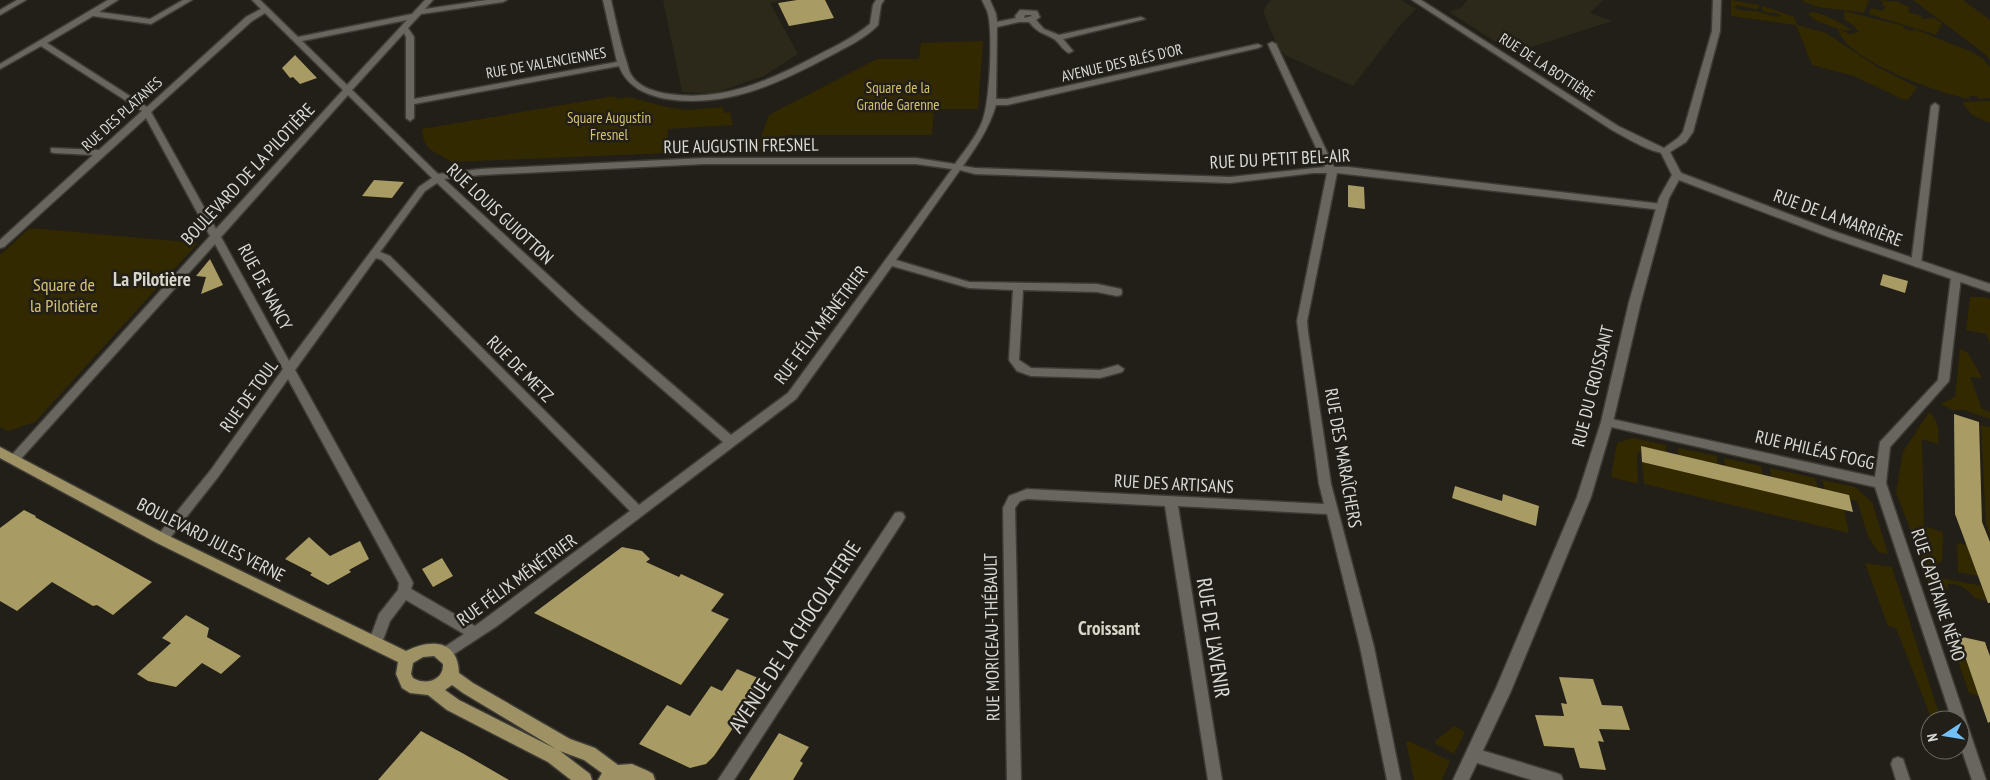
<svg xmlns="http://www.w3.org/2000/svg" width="1990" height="780" viewBox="0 0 1990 780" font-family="'PT Sans Narrow',sans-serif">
<rect width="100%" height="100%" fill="#211f17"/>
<path fill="#2c281a" d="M663,0h120l-13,3 28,51 -34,22 -52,18 -30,-2z
M1272,0h129l15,9 -15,15 -48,62 -68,-31 -8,-10 -14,-33 4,-8z
M1467,0h136l-13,13 22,8 -99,32 -64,-41 13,-5z"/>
<path fill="#332900" d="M1731,0l28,5 -1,4h-2l-20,-4 -1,3c8,5 13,1 21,3 10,2 16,7 26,5l-6,-3 -12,-1 -2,-2 1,-4 31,11 3,8 29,8 51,34 40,20 -9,13 -6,-1 -48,-23 -42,-11 -16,-40 -65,-9z
M1801,0h68l-5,13c-21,-5 -45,-2 -63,-13z
M1877,0l23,2 1,2 9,3 -2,5 14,4 -1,3c8,1 9,-5 21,4l-6,12 -67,-21 2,-6 12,3 2,-5 -3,-1 1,-3z
M1913,0h50l27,20v40l-5,-6z
M1844,11l60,15 -1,2 9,3 2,-2 58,23 11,7 7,8v31l-11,1 -3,-3h-7l1,3c-30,-5 -125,-39 -132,-70l12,5 9,-2 -5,-6 -10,-7z
M1813,12c8,1 33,13 38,18 -7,3 -38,-9 -43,-16z
M983,41l-5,68h-44l-2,26h-146l-6,15 -23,-1 12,-34 108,-56h42l2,-16z
M615,96l1,3 14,-2 36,10 21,3 36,-3 1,6 6,-1 3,13 -65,4 -2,24 -214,9c-17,-10 -29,-12 -30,-33z
M1990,101v22l-18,-8 -10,-13z
M30,228l168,15 -163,179 -27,9 -8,-4v-172z
M1970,297h13l7,2v44l-4,-9 -20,-4z
M1960,349l8,4 14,25 -12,-1 12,32 8,3v7l-26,-9h-12l-11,-6 14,-7z
M1929,412c10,9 10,19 9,32l-16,-5 2,87 19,6 -1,29 -8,4 -11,-2 -27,-71 7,-40z
M1981,425l9,2v108l-4,-10z
M1633,438l33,7v7l-25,-6v7l-4,-1 1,32 -27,-7 6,-34z
M1678,448l39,8 1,8 -40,-9z
M1724,458l37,8 2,9 -38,-9z
M1642,462l202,48 5,23 -205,-49z
M1770,468l45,10 3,10 -47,-11z
M1822,480l33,7 17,15 16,52 -10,-2 -10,-16 -11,-35 -7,-2 -1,-4 -24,-5z
M1957,543l10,2 12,31 -21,-4z
M1865,563l27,4 49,153h-9l-36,-92 -8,-2z
M1926,575l56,11 6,15c-3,-1 -9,-1 -12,-3 -11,-8 -12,-15 -28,-14v5l-8,5v4l-6,-1z
M1957,658l9,2 13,36 -10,-3z
M1454,726l11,6 -11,22 -18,-10 -1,-3z
M1409,741l41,20 -8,19h-28l-8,-38z"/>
<path fill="#a99b64" d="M797,0h28l9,18 -45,8 -11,-23z
M295,55l22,23 -17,6 -7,-7 -3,1 -8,-10z
M374,180l30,2 -12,16 -30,-2z
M1348,185l16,2 1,22 -17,-2z
M210,259l13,26 -22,9 5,-17 -10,-1z
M1883,274l25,7 -3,12 -25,-8z
M1954,414l25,8 3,100 8,20v61h-2l-33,-89z
M1641,446l208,49 4,17 -211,-50z
M1455,486l47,15 1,-7 36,12 -3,20 -84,-28z
M24,510l12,6 -1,1 117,65 -39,33 -16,-10 -4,1 -41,-24 -35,29 -17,-10v-73z
M309,537l21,19 30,-15 9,18 -20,11 2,2 -23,13 -18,-10 2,-2 -27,-14z
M622,547l20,4 8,8 -4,3 33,15 2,-3 43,20 -13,17 18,8 -48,66 -147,-72z
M442,558l11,18 -20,11 -11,-18z
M186,615l23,13 -2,9 34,19 -20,18 -19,-11 -26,24 -28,-6 -11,-7 34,-31 -9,-5z
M1958,636l27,6 2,6 3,8v66l-2,1z
M737,669l28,12 -51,75 -8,8 -16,4 -51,-24 28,-39 23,11 21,-30 11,5z
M1559,677l34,2 9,26 20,1 8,24 -31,-1 5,13 -6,-1 8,29 -26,-2 -6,-20 -30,-2 -9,-31 29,1 -3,-13 6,1z
M421,731l43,23 45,26h-131z
M779,733l30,14 -9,14 3,2 -10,17h-44z"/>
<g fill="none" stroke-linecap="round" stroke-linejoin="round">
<g stroke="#3d3b35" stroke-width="3">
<path id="minor" d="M17,0h9l-26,15v-5z
M108,0h10l-19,12 51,7 33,-19h9l-41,24 -58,-8 -46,27 100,64 99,-90 15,-8 -9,-9h8l38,37 114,-23 13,-14h8l-8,9 62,-9h20l-4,2 -82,12 -13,14 6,9v62l203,-37 -14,-62h8c5,21 9,43 16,63 1,4 2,9 5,13 8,12 24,16 37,18 54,8 102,-14 149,-39 18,-9 36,-18 52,-31l3,-19 3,-5h8l-3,5 -3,20c-13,14 -32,22 -48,31 -53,28 -102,52 -163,43 -21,-4 -40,-12 -48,-33l-205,38v14l-4,3 -4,-3v-81l-2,-4 -52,57 86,84 43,-5 223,-11h212l39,6c10,-14 21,-27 27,-42 8,-19 11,-88 6,-108 -1,-5 -4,-9 -6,-14h8l6,14 1,8 19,-4 -1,-2 5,-6 17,1 3,6 -4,3 8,9 15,6 82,-18 4,2 -82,20 10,12 -4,2c-7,-3 -9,-10 -15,-14 -12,-7 -15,-5 -25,-17h-10l-22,5 -1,72h11l251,-55 4,2 -4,2 -251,57h-11c-7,23 -19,41 -33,61l12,2 255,9 95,-10 -57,-123 4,-2 4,2 58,123h14l314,37 5,3 -5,3 -325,-37 -30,148 1,11 23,152 43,163 27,133h-14l-27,-133 -33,-133 -149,-8 44,274h-14l-43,-274 -138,-7 -7,2 -5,7 6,272h-14l-4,-272 6,-12 18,-7 297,15 -5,-20 -22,-163 30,-148h-14l-83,10 -255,-9 -15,-4 -64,90 73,22 128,2 24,5 1,3 -1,3 -4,1 -20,-4 -74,-2 -4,70 12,8 69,2 18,-5 6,4 -2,3 -22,6 -69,-2 -14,-5 -8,-11 4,-70 -44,-2 -77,-22 -96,133 -299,227 -52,34 -5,-2 -2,-4 2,-4 24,-16 -58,-34 -16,21 -10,27 -5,2 -5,-2 -2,-4 11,-30 19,-24 1,-7 -111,-204 -70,98 -52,66 -4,1 -4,-1 -2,-4 2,-4 52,-64 73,-102 -68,-125 -197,218h-8l-2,-3 202,-223 -64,-118 -142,129 -4,1v-8l93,-85 -39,-2 -3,-1v-4l48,2 43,-39 -101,-65 -41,23v-5zM265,13l78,77 -127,139 -65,-117 101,-91zM1025,15h6l1,1 -8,2zM407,20l-60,65 -45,-44zM348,95l84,83 -13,9 -130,174 -68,-124zM704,164h212l36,5 -164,224 -57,42 -146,-126 -141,-130 37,-4zM437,183l140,132 146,127 -84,63 -249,-249 -10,-4 45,-61zM376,258l6,2 248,251 -155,115 -64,-37 2,-6 -2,-4 -116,-209z
M1412,0h9l197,126 52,25 -2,2c-14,2 -43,-16 -56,-23z
M1935,103l4,3 -18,158 -5,3 -5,-3 20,-158z
M1956,274l5,3 -12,104 -59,66 -4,36 100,297h-14l-12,-35v-25h-8l-77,-233 -268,-61 -4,-1 -2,-3 2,-3 4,-1 268,59 5,-35 58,-62 13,-103z
M899,512l4,1 2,4 -2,4 -169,259h-16l177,-267z
M1474,748l82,25 5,2 2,5h-31l-58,-18 -5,-2 -2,-5 2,-5z
M1898,757l5,2 7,21h-14l-5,-16 2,-5z"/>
</g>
<g stroke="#3d3b35" stroke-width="3">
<path id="tertiary" d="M1713,0h8l-1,31 -27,101 -7,10 -16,10 11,21 155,59 154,52v8l-161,-55 -150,-57 -10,18 -28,104 -28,120 -22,75 -80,194 -42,89h-16l43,-92 81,-191 24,-75 28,-120 30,-104 13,-23 -12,-24 18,-13 5,-6 29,-101z"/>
</g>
<g stroke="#3d3b35" stroke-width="3">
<path id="primary" d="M0,447l167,88 239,116c24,-12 52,-12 53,22l14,10 97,56 25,9 23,17 14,-1 16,7 5,3 2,6h-57l4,-7 -18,-13 -24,-9 30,23 2,6h-21l-23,-18 -101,-52 -19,-15 -18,-2 -8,-5 -6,-14 2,-12 -241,-119 -157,-85zM434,656l9,8c1,16 -17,22 -30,14l-2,-4 2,-11 10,-6zM452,685l11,8 93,56 -97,-49 -14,-10z"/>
</g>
<use href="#minor" fill="#69675d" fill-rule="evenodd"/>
<use href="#tertiary" fill="#69675d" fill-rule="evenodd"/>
<use href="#primary" fill="#9e9265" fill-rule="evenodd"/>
</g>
<g text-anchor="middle" stroke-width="5" stroke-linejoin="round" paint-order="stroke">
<g font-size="15" fill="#dbdad5" stroke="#211f17">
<text transform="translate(546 63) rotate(-10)" y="5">RUE DE VALENCIENNES</text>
<text transform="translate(1122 63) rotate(-13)" y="5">AVENUE DES BLÉS D'OR</text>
<text transform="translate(1547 67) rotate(33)" y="5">RUE DE LA BOTTIÈRE</text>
<text transform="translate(122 114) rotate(-42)" y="5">RUE DES PLATANES</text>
</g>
<g font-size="15" fill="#d6c26f" stroke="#211f17">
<text x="898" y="93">Square de la<tspan x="898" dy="17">Grande Garenne</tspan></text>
<text x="609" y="123">Square Augustin<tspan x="609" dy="17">Fresnel</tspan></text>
</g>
<g font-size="18" fill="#dbdad5" stroke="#211f17">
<text transform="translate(741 146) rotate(-1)" y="6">RUE AUGUSTIN FRESNEL</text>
<text transform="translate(1280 159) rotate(-3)" y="6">RUE DU PETIT BEL-AIR</text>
<text transform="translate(248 174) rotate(-47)" y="6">BOULEVARD DE LA PILOTIÈRE</text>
<text transform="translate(500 214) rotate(43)" y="6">RUE LOUIS GUIOTTON</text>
<text transform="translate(1838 218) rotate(20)" y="6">RUE DE LA MARRIÈRE</text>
<text transform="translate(265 287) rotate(62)" y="6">RUE DE NANCY</text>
<text transform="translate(821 325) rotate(-53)" y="6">RUE FÉLIX MÉNÉTRIER</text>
<text transform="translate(520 369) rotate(45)" y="6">RUE DE METZ</text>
<text transform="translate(1593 386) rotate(-76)" y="6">RUE DU CROISSANT</text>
<text transform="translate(249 396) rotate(-54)" y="6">RUE DE TOUL</text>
<text transform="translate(1815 450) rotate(13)" y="6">RUE PHILÉAS FOGG</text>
<text transform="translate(1343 458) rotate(80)" y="6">RUE DES MARAÎCHERS</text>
<text transform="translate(1174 484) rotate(3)" y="6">RUE DES ARTISANS</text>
<text transform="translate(211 540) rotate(27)" y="6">BOULEVARD JULES VERNE</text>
<text transform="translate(517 580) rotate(-36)" y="6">RUE FÉLIX MÉNÉTRIER</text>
<text transform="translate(1938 595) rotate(72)" y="6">RUE CAPITAINE NÉMO</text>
<text transform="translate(992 637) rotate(-91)" y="6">RUE MORICEAU-THÉBAULT</text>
</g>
<g font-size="18" fill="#d6c26f" stroke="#211f17">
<text x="64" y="291">Square de<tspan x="64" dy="21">la Pilotière</tspan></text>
</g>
<g font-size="19" font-weight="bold" fill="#d8d5ca" stroke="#211f17">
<text x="152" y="286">La Pilotière</text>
<text x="1109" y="635">Croissant</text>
</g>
<g font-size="21" fill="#dbdad5" stroke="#211f17">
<text transform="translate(795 637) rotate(-57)" y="7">AVENUE DE LA CHOCOLATERIE</text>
<text transform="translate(1213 638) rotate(81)" y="7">RUE DE L'AVENIR</text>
</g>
</g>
<g transform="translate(1945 735) rotate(258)"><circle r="24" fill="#211f17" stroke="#6b6a63"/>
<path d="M0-4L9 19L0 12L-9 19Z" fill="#73c0f6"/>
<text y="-8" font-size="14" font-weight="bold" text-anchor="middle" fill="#dbdad5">N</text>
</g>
</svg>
